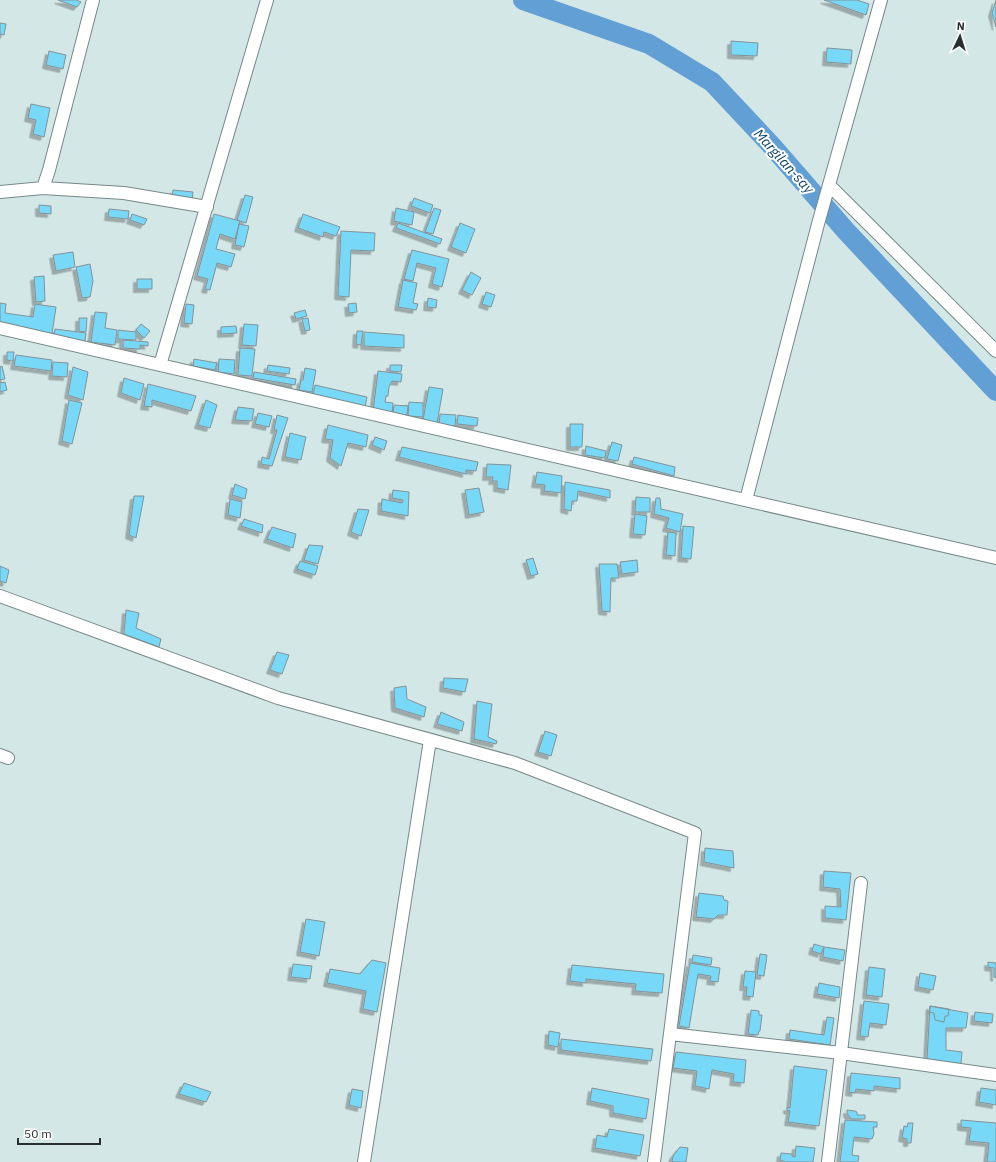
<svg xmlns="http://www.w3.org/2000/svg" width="996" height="1162" viewBox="0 0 996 1162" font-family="'IBM Plex Sans',sans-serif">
<defs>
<filter id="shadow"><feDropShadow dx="-3.5" dy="3.5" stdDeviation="0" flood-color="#0004"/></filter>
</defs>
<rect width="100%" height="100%" fill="#d4e7e7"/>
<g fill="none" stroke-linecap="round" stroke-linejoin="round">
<path stroke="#619fd4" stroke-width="20" d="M523,0l126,44 63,38 60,64 74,85 150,160"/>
</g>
<path fill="#77d9f7" stroke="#829298" filter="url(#shadow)" d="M58,0h18l5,2 -4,5z
M824,0h33l12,4 -3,11z
M996,0v27l-4,-14z
M0,23l6,1 -2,11 -4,-1z
M731,41l27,2 -1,13 -26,-1z
M827,48l25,2 -1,14 -25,-2z
M49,51l17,4 -3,14 -17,-4z
M31,104l19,4 -6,29 -11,-3 3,-14 -8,-2z
M173,190l20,2 -1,9 -20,-2z
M245,195l8,2 -7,26 -9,-3z
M414,198l19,7 -3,8 -19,-7z
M39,205l12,1v8l-12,-1z
M396,208l18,4 -2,13 -18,-4z
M434,208l7,2 -8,24 -8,-2z
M109,209l20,2 -1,8 -20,-2z
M132,214l15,5 -3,6 -14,-5z
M214,214l26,7 -5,18 -15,-5 -4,15 19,5 -4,13 -14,-4 -7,27 -5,-1 3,-10 -11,-3z
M303,214l37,13 -4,9 -12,-4 -1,5 -25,-9z
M398,223l44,16 -2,5 -44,-16z
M460,223l15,6 -9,24 -15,-6z
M239,224l10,2 -5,21 -9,-2z
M341,231l34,2 -1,18 -23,-1 -2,47 -11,-1z
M412,250l37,9 -7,28 -10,-3 4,-16 -19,-5 -4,18 -9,-2z
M73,252l2,15 -19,4 -3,-16z
M90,264l3,17 -3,16 -8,1 -6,-31z
M471,272l10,6 -9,17 -10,-5z
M44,276l1,25 -9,1 -2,-25z
M137,279h15v10h-15z
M403,280l14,3 -4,20 5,1 -2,6 -18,-3z
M486,292l9,3 -4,12 -9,-3z
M428,298l9,2 -1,8 -9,-1z
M0,303l6,1 -1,9 28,4 2,-13 21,3 -4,27 -52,-8z
M356,303l1,9 -8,1 -1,-9z
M186,304l8,1 -2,19 -8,-1z
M305,310l2,6 -11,3 -2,-6z
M95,312l12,1 -2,15 12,2 -2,15 -24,-3z
M79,318h8l-1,14 -7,-1z
M308,318l2,12 -5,1 -3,-12z
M141,324l9,7 -6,7 -8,-8z
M244,324l14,1 -2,21 -14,-1z
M236,326l1,7 -16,1v-7z
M55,329l31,4 -1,8 -31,-5z
M118,330l18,2v8l-18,-1z
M357,331h6l-2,14 -5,-1z
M364,332l40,3v13l-40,-2z
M123,340l25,2v4l-8,-1v4l-17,-1z
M240,348l15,1 -3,27 -14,-1z
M7,352h7l-1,9 -6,-1z
M16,355l36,5 -1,11 -37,-5z
M194,359l23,4 -2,7 -22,-4z
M219,359l16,1 -1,14 -16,-2z
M53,362l15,1 -1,14 -15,-1z
M268,365l22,3 -1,6 -22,-3z
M390,365h12l-1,7 -11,-1z
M2,366l3,13 -5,1v-13z
M73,367l15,5 -5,28 -15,-5z
M305,368l11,2 -4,22 -13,-2 2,-10h2z
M378,371l24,3 -1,8 -9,-1 -3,6 -1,9h-2l-1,6 8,1 -1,10 -19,-2z
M254,372l42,7 -1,6 -42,-7z
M124,378l20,6 -4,16 -19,-7z
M5,382l2,8 -7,2v-9z
M148,384l48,12 -5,15 -39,-11v7l-8,-1z
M315,385l52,12 -2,10 -52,-12z
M429,387l14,2 -6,34 -14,-3z
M69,400l13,3 -10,41 -10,-3z
M206,400l11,5 -7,23 -12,-3z
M409,402l14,1v14l-15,-1z
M394,405l14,1 -1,9 -14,-1z
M238,407l16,2 -2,12 -17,-1z
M258,413l14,3 -3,11 -14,-3z
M440,414l16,1 -1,11 -16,-1z
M277,415l11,3 -16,48 -11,-2 1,-7 7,2 8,-29h-3z
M458,415l20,3 -1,8 -20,-2z
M570,424h13l-1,23h-12z
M328,425l40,10 -2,12 -18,-4 -7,23 -11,-8 3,-18 -8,-1z
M290,433l16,4 -5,23 -16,-3z
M375,437l12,4 -3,9 -12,-5z
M612,442l10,3 -4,16 -11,-2z
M586,446l20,5 -1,7 -20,-3z
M402,447l76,15 -2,9 -10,-1v4l-67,-17z
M634,457l41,10 -1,9 -42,-12z
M487,464l24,1 -3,25 -11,-2v-7h-5l1,-4h-7z
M537,472l25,4 -1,17 -17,-2 1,-6 -10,-1z
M565,482l45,8v8l-32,-7 -1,10h-5l-1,10 -7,-2z
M235,484l12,5 -2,10 -13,-4z
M479,488l5,24 -15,3 -4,-25z
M393,490l16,2 -1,24 -27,-5 1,-12 20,4 1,-3 -11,-2z
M134,496h10l-8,42 -7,-3z
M636,497l14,1v14h-15z
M656,498h4l1,11 22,5 -3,18 -14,-4 3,-10 -15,-4z
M230,499l12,3 -2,16 -12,-3z
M358,509l11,1 -8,26 -10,-4z
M635,514l12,2 -2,19 -12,-1z
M244,519l19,6 -1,8 -21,-7z
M683,526l11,1 -3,32 -10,-1z
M272,527l24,7 -3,14 -26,-9z
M668,532l8,1 -1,23 -9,-1z
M309,545l14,1 -5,18 -14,-4z
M533,558l5,16 -7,2 -5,-16z
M637,560l1,12 -16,2 -2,-12z
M300,561l18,5 -3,9 -18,-6z
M599,564h18l2,14h-8l-1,34 -8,-1z
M0,566l9,4 -3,13 -6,-2z
M126,610l13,3 -3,15 25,11 -2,8 -35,-13z
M277,652l12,3 -7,19 -12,-4z
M444,678l24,1 -3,13 -22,-4z
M406,686l1,13 19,8 -2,10 -29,-9 -1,-20z
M477,701l15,3 -4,33 9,4 -1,3 -22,-5z
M441,712l23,10 -2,9 -25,-7z
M545,731l12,4 -6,21 -13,-4z
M705,848l28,3 1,17 -30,-6z
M824,871l27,2 -5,47 -21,-2v-12l16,1 -1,-18 -17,-2z
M699,893l24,3 1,4 4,1 -1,14h-9l-4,4 -18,-2z
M306,919l19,3 -6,34 -19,-4z
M814,944l10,3 -3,7 -9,-3z
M824,947l21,3 -2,11 -20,-4z
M760,954l7,1 -3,21 -7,-1z
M693,955l19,3 -1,7 -19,-3z
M372,960l14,3 -9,49 -14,-3 3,-18 -39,-8 3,-14 30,5z
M988,962l8,1v15l-2,-1v-9l-6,-1z
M690,963l30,5 -2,14 -8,-1 1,-5 -13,-2 -9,54 -10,-2z
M293,964l19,2 -2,13 -19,-2z
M572,965l92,9 -2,19 -27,-2 1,-7 -50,-5v4l-16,-2z
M869,967l16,2 -3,28 -16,-2z
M745,971l11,1 -3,25 -7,-1 1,-9h-4z
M920,973l16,3 -3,14 -15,-3z
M819,983l21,4 -1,11 -22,-4z
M864,1001l25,3 -3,21 -16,-2 -2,14 -8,-1z
M930,1006l19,3 -1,7h-3l-1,6 -9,-2 -1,-7 -5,-1z
M930,1006l38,7 -2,15h-20v22l16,2 -1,12 -34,-5z
M751,1010l8,1v4h3l-2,16h-1l-1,4 -10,-1z
M975,1012l18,2 -1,9 -18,-2z
M827,1017l7,1 -4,27 -41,-6 1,-9 34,5z
M549,1031l11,2 -2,14 -10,-2z
M561,1039l92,10 -2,12 -90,-11z
M676,1052l70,8 -2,23 -11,-1 1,-8 -22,-4 -3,19 -14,-3 2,-15 -24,-3z
M794,1066l33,4 -8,56 -31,-4 2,-11 -3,-1v-3l3,1z
M851,1073l49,5v11l-26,-3v5l-18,-2 -1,4 -6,-1z
M184,1083l27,9 -5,10 -27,-8z
M592,1088l57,11 -3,20 -33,-6v-7l-23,-5z
M981,1088l15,2v15l-17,-3z
M352,1089l11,2 -2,17 -12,-3z
M847,1110l8,1 2,1v3h8v4h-14l-4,-6z
M845,1120l32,2v5h-4l1,7 -2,5 -18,-2 -2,18 7,1 -1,6h-18z
M961,1120l35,3v39h-9l2,-19 -20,-2 2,-13 -10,-1z
M908,1123h5l-2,20h-4v-4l-5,-1 2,-12 3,1z
M609,1129l35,6 -4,21 -45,-8 2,-13 10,2z
M796,1146l19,2 -2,14h-28l-5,-2 1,-7 11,1v2l3,1z
M680,1147l8,1 -2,14h-14l1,-6z"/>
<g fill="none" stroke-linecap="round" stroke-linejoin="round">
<g stroke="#768888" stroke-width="14">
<path id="street" d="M93,0l-44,170 -6,18 81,5 83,14
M829,185l167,166
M0,192l43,-4
M0,328l996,230
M160,365l107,-365
M746,500l72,-276 63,-224
M0,596l278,102 237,65 180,70 -41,329
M0,755l8,3
M670,1034l171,19 155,22
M364,1162l66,-422
M828,1162l33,-279"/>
</g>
<use href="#street" stroke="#fff" stroke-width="12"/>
</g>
<g text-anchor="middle" stroke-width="4" stroke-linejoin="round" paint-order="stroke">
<g font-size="14" font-style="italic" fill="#0b3c5f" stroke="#fff">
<text transform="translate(784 161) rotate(48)" y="5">Margilan-say</text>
</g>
</g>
<g transform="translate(960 36) rotate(4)" stroke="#ffffff" stroke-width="3" paint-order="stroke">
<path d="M0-3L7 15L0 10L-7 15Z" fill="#272f2f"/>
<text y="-6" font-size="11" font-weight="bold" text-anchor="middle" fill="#272f2f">N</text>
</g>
<path d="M18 1138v6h82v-6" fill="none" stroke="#272f2f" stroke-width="2"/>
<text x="24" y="1138" font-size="12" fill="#272f2f" stroke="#ffffff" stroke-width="3" paint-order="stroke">50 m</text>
</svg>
